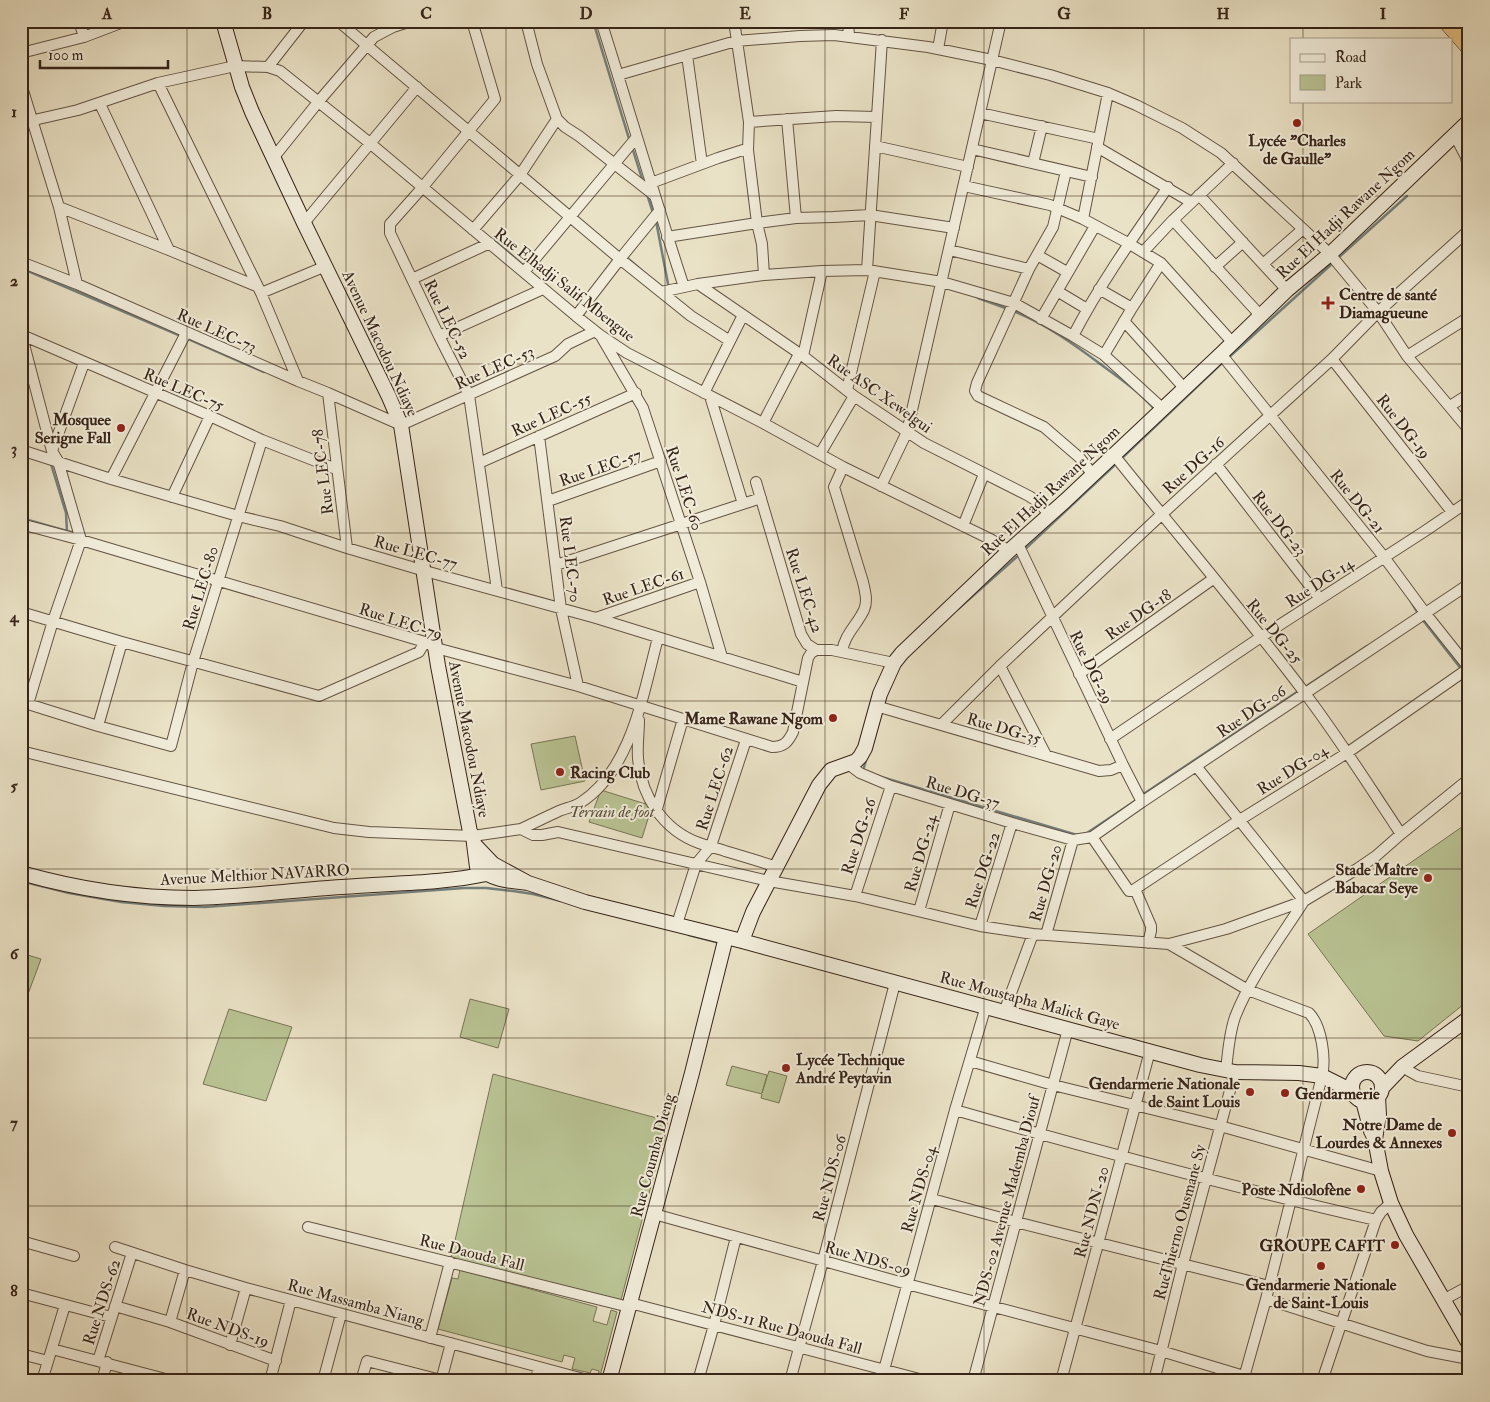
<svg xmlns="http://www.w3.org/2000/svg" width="1490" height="1402" viewBox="0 0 1490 1402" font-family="'IM FELL Double Pica',serif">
<rect width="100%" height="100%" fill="#eae2c6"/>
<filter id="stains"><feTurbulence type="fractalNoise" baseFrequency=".004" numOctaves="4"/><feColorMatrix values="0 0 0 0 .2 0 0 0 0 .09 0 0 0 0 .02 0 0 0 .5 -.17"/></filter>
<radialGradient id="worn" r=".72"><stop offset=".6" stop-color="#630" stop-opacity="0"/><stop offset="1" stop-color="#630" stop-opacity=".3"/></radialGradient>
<path fill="#b9c393" stroke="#787456" d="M575,736l10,45 -44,9 -10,-46z
M601,790l51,16 -10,32 -53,-16z
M1469,822v178l-51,41 -34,-5 -76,-102z
M21,953l20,6 -20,54z
M470,999l39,10 -11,39 -38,-11z
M229,1009l63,18 -26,74 -63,-17z
M732,1066l35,9 -5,18 7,-22 18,5 -8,27 -18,-5 1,-4 -36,-9z
M493,1074l175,47 -47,179 -170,-42z
M460,1270l137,37 -4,14 14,4 4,-15 6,2 -17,64h-2l1,-5 -7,-2 -2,4 -18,-4 3,-11 -11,-3 -2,7 -124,-33 14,-51 6,1z"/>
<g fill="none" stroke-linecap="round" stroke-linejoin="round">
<path stroke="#747f7d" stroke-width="2.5" d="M593,21l37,121
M632,147l11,35
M647,194l6,19
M656,221l13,68
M493,239l30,26
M625,256l22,19
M1338,258l69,-62
M21,268l160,68
M978,298l30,11
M1013,311c33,13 62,34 90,55 18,13 38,27 53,45
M21,323l3,8
M186,338l78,34
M1227,359l107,-97
M537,369l15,-7
M1122,458l101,-96
M21,518l46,13 -1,-18 -15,-49
M67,531l8,2
M1023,551l95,-89
M1410,600l9,15
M958,609l61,-54
M1422,619l40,51
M1305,687l62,-41
M863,771l3,-11
M878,776l199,59
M1142,795l158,-105
M1084,835l54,-36
M21,881l48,12 52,9 43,4 41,1 259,-19h22l27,3 20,3 28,7
M689,935l31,8
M1263,1079h12"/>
<g stroke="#635444" stroke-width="12">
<path id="street" d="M79,21l5,16
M338,21l282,238 71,57 39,25
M472,21l23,78 -73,89 -32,36v9l49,103 30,59 28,195
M526,21l11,43 20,55 8,8 14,9 75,59
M601,21c28,88 54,178 83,266
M734,21l15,101 -1,28 9,73 5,21 2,31
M848,21l1,15
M938,49l5,-28
M21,53l63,-16 42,-16
M687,55l15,109
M268,67l36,-46
M618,75l118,-34 64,-5 34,-1 94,12 64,13 58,15 58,18 28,12 46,23 39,25 109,101 48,58 29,44 62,74
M158,83l103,210 37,88
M21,84l38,123 18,77
M100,104l69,146
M980,113l119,26
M787,119l9,99
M749,122l87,-6 41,1
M21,123l57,-13 80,-27 77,-17 33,1 12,4 91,73 205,172 24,19 27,18 136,70 80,44 149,73 17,11
M1454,134l12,23 3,15
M875,146l93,21
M1097,147l94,55
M972,149l120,28
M274,157l45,-56 55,-64 19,-10 19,-6
M1033,163l9,-37
M1066,171l-13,56 -24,42 -52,114 -2,8 3,5 66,31 36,31 13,17
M651,183l67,-25 25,-8h5
M964,186l86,19 33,14 45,24 33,20 72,80
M1199,195l88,95
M59,207l110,43 87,36
M1083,219l25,-126
M1173,220l87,95
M304,223l113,-136
M473,230l47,-55 37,-56
M667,237l90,-14 39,-5 37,-1 37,-2 84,13
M949,250l80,19
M1143,252l30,-32 60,-57
M1037,255l30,17
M21,262l56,22 221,97 30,12 73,32 154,-69 13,-12 27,-13
M1263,264l40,-35
M1215,267l28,-25
M867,270l15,-230
M524,272l112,-134
M412,279l78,-36
M698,284l105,72 51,40 70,47 105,53 9,6 12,13
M1099,289l33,19
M1057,291l30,18
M661,292l37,-8 66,-9 58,-4 45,-1 75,12 72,21 59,33 31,19 59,54
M261,293l65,-27
M576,316l44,-57 40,-49
M1041,319l54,-93
M1124,321l61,68
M21,333l31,118 6,10 23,79 -28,81 -25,83
M22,335l188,81 52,24 74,29
M439,336l104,-47
M1073,336c27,-52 61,-100 95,-149
M602,338l41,70 57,174 22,75
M1221,354l163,203 42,57 43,54
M1104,355l28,-47 29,-45
M803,356l19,-85
M1407,356l62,-39
M1332,359l120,153
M847,390l28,-119
M328,393l19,155
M704,393l39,-78
M710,396l33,108
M1450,406l19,-12
M763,423l36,-69
M539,436l22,173 17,77
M21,450l90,29 127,37 42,10 67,22 78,23 171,47 207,64
M52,451l32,-88
M820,454l34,-58
M1114,455c63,79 129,156 190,237 35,46 65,94 97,142
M479,463l157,-70
M1216,464l104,135
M111,479l75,-146
M756,482l45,152 6,10 9,6
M881,486l26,-54 94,-411
M172,497l38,-81
M548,501l113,-40
M21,524l60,16 344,102 11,6 142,38 194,61c12,0 16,-5 21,-15l15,-74 3,-5 5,-3
M963,526l21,-52
M1018,544l105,221 19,37
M556,565l205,-67
M21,612l101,30 197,54 100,-44 6,-10
M596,618l104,-36
M816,650h16l62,13
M842,652c2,-17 15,-27 22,-42 4,-9 1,-19 -1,-28l-29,-95 9,-20
M1000,666l46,89
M1079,674l134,-95
M21,704h7l70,22 73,20 22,-84 69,-222
M876,706l223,65 12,-1 12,-5
M639,720c0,12 -2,25 -1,38 3,38 25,72 61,85 8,3 18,5 26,8 17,5 34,10 52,16
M941,725l59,-59 161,-151 171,-156 46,-47 91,-82
M98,726l24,-84
M1110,739l151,-102 164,-106 44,-30
M21,751l313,77 35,4 104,4 48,-7 12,6h9l16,-3 211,49 86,15 125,30 53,8 136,10 57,-15 78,-28 53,-32 19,-13 25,-22 68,-55
M848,764l12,9 31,13 121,37 61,17 19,-3 50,-35 327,-218
M1196,766l108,135c-23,36 -54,77 -69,116 -6,17 -7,36 -9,53
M656,812l27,-93
M521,829c13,-6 25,-12 38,-18 7,-3 15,-4 21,-8 52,-33 63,-110 78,-165
M1092,837l37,54h3l106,-70 109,-68 122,-85
M1135,889l16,37v5l-3,12
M855,896l36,-110
M919,911l31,-107
M677,924l19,-60 15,-18 35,-106
M980,926l32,-103
M1046,935l27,-95
M1169,944l79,46 61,23c13,13 17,46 13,63l-56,223 -23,82
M1004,1012l29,-78
M970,1061l83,24 167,41 161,45
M1405,1065l4,6 9,5 51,11
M955,1110c140,40 280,78 421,110
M932,1199l84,23 253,64
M654,1214l253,70 254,67 83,25
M308,1227l321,80
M21,1241l53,15
M115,1247l70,23 61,18 345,93
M21,1293l90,24
M1266,1299l161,52 42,8
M1443,1300l26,-14
M630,1303l297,78
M115,1306l55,16 106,39
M170,1322l15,-52
M430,1338l20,-76
M230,1345l16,-57
M52,1349l121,32
M21,1354l27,7
M98,1361l34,-108
M42,1381l23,-76
M102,1381l5,-19
M270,1381l21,-81
M323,1381l18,-67
M361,1381l6,-20 74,19
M441,1381l10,-38
M535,1381l4,-13
M698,1381l16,-56 22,-88
M790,1381l33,-120 72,-278
M881,1381l74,-271 31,-104
M973,1381l95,-352
M1061,1381l89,-330
M1154,1381l29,-117 52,-192
M1322,1381l54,-161 5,-8 10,-9"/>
</g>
<g stroke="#362418" stroke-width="16">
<path id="secondary" d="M223,21l19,66 10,25 52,111 85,174 12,28 37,241 32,166 3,4 4,31c15,13 32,14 51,16
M474,844l19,20 35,19 57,19 157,39 458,124 35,7 64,1 23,3 20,10 14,11
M21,873c56,16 114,25 173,25 49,-1 99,-8 148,-11 48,-4 97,-3 144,-13l3,-5
M742,941l11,-29 66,-127 12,-15 25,-9 4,-4 5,-9 15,-54 14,-31 8,-10 107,-102 56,-50 156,-147 66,-64 43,-36 139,-133
M1352 1087a15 15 0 1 1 30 0a15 15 0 1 1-30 0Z
M1382,1088l20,-21 67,-49
M1363,1101l8,30 4,8 6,32 10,32 15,32 63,109
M1375,1139l4,-24 -1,-18
M609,1381l83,-308 34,-136"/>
</g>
<g stroke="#362418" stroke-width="19">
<path id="highway" d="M1447,21l22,25"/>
</g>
<use href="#street" stroke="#f1ecda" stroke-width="10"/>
<use href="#secondary" stroke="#f1ecda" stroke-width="14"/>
<use href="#highway" stroke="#e5c183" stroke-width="18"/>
</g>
<path fill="none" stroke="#362418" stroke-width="1" stroke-opacity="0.55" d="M187,21v1360M346,21v1360M506,21v1360M665,21v1360M825,21v1360M984,21v1360M1144,21v1360M1303,21v18M1303,101v1280M21,196h1448M21,364h1448M21,533h1448M21,701h1448M21,869h1448M21,1038h1448M21,1206h1448"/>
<g fill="#8f2418" stroke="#f1ecda" stroke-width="2">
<circle cx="1297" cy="123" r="5"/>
<path d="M1325.5 295.5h5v5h5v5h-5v5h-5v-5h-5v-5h5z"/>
<circle cx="121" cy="428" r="5"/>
<circle cx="833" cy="718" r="5"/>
<circle cx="560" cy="772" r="5"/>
<circle cx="1428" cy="878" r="5"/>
<circle cx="786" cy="1068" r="5"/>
<circle cx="1250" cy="1092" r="5"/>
<circle cx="1285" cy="1093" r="5"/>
<circle cx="1452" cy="1133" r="5"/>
<circle cx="1361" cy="1189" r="5"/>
<circle cx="1395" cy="1245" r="5"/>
<circle cx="1321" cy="1266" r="5"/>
</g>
<g text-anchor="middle" stroke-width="4" stroke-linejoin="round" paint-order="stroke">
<g font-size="16" font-weight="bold" fill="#362418" stroke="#f1ecda" text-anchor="end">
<text x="1297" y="146" text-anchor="middle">Lycée "Charles<tspan x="1297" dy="18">de Gaulle"</tspan></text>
<text x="1339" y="300" text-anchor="start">Centre de santé<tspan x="1339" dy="18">Diamagueune</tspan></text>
<text x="111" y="425">Mosquee<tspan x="111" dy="18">Serigne Fall</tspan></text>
<text x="823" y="724">Mame Rawane Ngom</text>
<text x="570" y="778" text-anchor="start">Racing Club</text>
<text x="1418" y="875">Stade Maître<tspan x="1418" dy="18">Babacar Seye</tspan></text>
<text x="796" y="1065" text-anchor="start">Lycée Technique<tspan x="796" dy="18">André Peytavin</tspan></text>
<text x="1240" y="1089">Gendarmerie Nationale<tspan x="1240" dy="18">de Saint Louis</tspan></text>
<text x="1295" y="1099" text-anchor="start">Gendarmerie</text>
<text x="1442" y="1130">Notre Dame de<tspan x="1442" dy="18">Lourdes &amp; Annexes</tspan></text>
<text x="1351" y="1195">Poste Ndiolofène</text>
<text x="1385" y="1251">GROUPE CAFIT</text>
<text x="1321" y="1290" text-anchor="middle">Gendarmerie Nationale<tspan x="1321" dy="18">de Saint-Louis</tspan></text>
</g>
<g font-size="16" fill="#362418" stroke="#f1ecda">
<text transform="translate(1345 213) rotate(-43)" y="6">Rue El Hadji Rawane Ngom</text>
<text transform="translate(565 284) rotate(38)" y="6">Rue Elhadji Salif Mbengue</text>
<text transform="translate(448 319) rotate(64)" y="6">Rue LEC-52</text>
<text transform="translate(217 330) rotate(24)" y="6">Rue LEC-73</text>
<text transform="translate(381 343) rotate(65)" y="6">Avenue Macodou Ndiaye</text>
<text transform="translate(494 367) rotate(-24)" y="6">Rue LEC-53</text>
<text transform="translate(184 389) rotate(23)" y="6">Rue LEC-75</text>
<text transform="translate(880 393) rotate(35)" y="6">Rue ASC Xewelgui</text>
<text transform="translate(551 414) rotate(-24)" y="6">Rue LEC-55</text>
<text transform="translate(1404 426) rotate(52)" y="6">Rue DG-19</text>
<text transform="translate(1193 465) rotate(-42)" y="6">Rue DG-16</text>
<text transform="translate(600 467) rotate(-19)" y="6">Rue LEC-57</text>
<text transform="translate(322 472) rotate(-97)" y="6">Rue LEC-78</text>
<text transform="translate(685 488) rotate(72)" y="6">Rue LEC-60</text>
<text transform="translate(1050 490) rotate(-43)" y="6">Rue El Hadji Rawane Ngom</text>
<text transform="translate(1358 501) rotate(51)" y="6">Rue DG-21</text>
<text transform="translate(1280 523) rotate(52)" y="6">Rue DG-23</text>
<text transform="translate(416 552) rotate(16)" y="6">Rue LEC-77</text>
<text transform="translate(571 559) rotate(83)" y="6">Rue LEC-70</text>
<text transform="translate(1319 582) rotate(-33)" y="6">Rue DG-14</text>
<text transform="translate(643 586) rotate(-19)" y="6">Rue LEC-61</text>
<text transform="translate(200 588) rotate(-73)" y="6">Rue LEC-80</text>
<text transform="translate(805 590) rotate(72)" y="6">Rue LEC-42</text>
<text transform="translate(1138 614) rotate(-35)" y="6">Rue DG-18</text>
<text transform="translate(401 621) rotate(18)" y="6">Rue LEC-79</text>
<text transform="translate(1275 631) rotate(51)" y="6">Rue DG-25</text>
<text transform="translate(1092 667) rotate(64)" y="6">Rue DG-29</text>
<text transform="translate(1251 711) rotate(-34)" y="6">Rue DG-06</text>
<text transform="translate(1004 728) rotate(16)" y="6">Rue DG-35</text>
<text transform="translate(470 739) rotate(79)" y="6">Avenue Macodou Ndiaye</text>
<text transform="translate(1292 769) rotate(-32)" y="6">Rue DG-04</text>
<text transform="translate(714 788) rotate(-72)" y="6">Rue LEC-62</text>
<text transform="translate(963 792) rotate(17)" y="6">Rue DG-37</text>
<text transform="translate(858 836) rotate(-72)" y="6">Rue DG-26</text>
<text transform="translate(920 853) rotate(-74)" y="6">Rue DG-24</text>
<text transform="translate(982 870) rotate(-72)" y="6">Rue DG-22</text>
<text transform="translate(255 874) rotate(-3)" y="6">Avenue Melthior NAVARRO</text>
<text transform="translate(1045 883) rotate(-74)" y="6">Rue DG-20</text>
<text transform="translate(1030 1000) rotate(15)" y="6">Rue Moustapha Malick Gaye</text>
<text transform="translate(652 1155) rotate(-75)" y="6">Rue Coumba Dieng</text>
<text transform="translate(829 1178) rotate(-75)" y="6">Rue NDS-06</text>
<text transform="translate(918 1189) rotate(-74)" y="6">Rue NDS-04</text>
<text transform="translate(1006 1201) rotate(-75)" y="6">NDS-02 Avenue Mademba Diouf</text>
<text transform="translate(1091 1212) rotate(-75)" y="6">Rue NDN-20</text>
<text transform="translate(1179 1222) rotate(-75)" y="6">RueThierno Ousmane Sy</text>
<text transform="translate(472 1252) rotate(14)" y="6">Rue Daouda Fall</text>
<text transform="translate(868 1258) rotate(16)" y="6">Rue NDS-09</text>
<text transform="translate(101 1302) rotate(-72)" y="6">Rue NDS-62</text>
<text transform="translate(356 1302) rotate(15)" y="6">Rue Massamba Niang</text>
<text transform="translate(228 1327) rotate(20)" y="6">Rue NDS-19</text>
<text transform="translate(782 1327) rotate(15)" y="6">NDS-11 Rue Daouda Fall</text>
</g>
<g font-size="16" font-style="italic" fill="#574c37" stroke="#f1ecda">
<text x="612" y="817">Terrain de foot</text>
</g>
</g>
<rect width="1490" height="1402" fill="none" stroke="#eae2c6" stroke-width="55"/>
<rect x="1290" y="38" width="162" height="65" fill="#f1ecda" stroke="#a69c8c"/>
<rect x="1300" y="54" width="25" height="8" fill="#f1ecda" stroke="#a69c8c"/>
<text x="1335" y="62" font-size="15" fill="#362418">Road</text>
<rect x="1300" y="75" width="25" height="15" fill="#b9c393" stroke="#a69c8c"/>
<text x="1335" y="88" font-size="15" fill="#362418">Park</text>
<path d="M40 60v8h128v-8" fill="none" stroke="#362418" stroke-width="2.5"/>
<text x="48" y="60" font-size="15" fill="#362418" stroke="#f1ecda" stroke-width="4" paint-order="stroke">100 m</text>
<rect x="28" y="28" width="1434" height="1346" fill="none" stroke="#362418" stroke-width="2"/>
<g font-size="16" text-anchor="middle" font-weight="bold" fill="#362418">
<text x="107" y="19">A</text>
<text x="267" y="19">B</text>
<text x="426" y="19">C</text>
<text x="586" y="19">D</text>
<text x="745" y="19">E</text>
<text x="904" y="19">F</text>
<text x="1064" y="19">G</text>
<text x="1223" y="19">H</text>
<text x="1383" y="19">I</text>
<text x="14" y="117">1</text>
<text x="14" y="286">2</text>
<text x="14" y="454">3</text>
<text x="14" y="622">4</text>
<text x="14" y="791">5</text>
<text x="14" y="959">6</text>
<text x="14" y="1128">7</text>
<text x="14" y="1296">8</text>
</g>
<rect width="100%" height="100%" filter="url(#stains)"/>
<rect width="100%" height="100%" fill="url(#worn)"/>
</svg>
